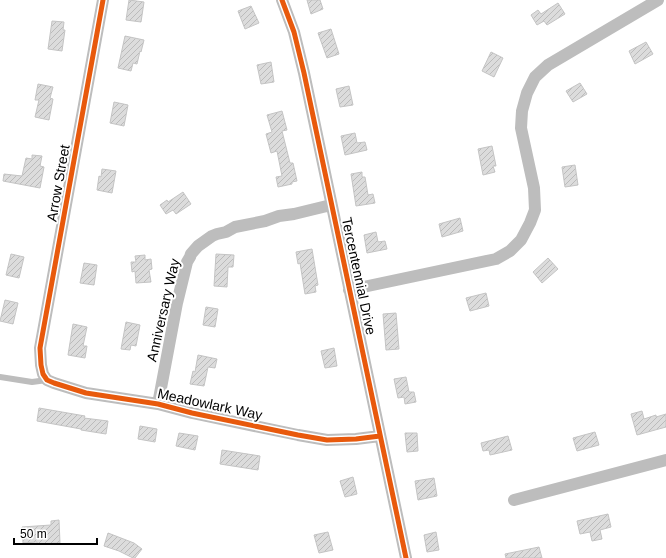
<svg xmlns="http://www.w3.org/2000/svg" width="666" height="558" viewBox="0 0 666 558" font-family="Helvetica,sans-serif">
<defs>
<pattern id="building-hatch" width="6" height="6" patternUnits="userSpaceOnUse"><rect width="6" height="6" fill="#dcdcdc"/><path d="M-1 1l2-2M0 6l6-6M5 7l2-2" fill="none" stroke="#bbb"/></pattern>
</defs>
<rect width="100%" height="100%" fill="#fff"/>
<path fill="url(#building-hatch)" stroke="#c4c4c4" d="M129,0l15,2 -3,20 -15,-2z
M307,0h13l3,9 -12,5z
M558,3l7,11 -18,11 -3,-4 -7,4 -6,-10 7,-5 3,4z
M251,6l8,17 -14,6 -7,-18z
M52,21l12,1 -1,8h2l-3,21 -14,-2z
M331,29l8,25 -12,4 -9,-25z
M125,36l19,4 -3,12 -1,-1 -3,13 -4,-1 -2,8 -13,-3z
M646,42l7,12 -18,10 -6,-13z
M491,52l12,6 -9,19 -12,-6z
M271,62l3,20 -13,2 -4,-19z
M580,83l7,11 -14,8 -7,-11z
M38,84l15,3 -3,11 3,1 -4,21 -14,-3 4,-17h-4z
M349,86l4,19 -13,2 -4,-18z
M114,102l14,3 -4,21 -14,-3z
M282,111l5,19 -5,1 8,32h3l4,18 -5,1v2l-14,3 -2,-10 6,-1 -5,-25 -6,2 -5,-19 6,-2 -5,-17z
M355,133l2,10 8,-1 2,8 -22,5 -4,-19z
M492,146l4,20h-3l2,6 -12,3 -5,-26z
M32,155l10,1 -2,10 4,1 -4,21 -37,-7 1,-7 18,2 4,-18 6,1z
M575,165l3,20 -13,2 -3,-20z
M102,169l14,2 -4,22 -15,-3 2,-14 2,1z
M362,172v5h3l3,18 5,-1 2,9 -19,3 -5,-32z
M183,192l8,12 -15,10 -3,-4 -7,4 -6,-9 7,-5 1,2z
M460,218l3,13 -21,6 -3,-13z
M376,232l2,10 7,-1 2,8 -20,4 -3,-18z
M312,249l6,36 -3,1 1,6 -11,2 -5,-31 -2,1 -2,-12z
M11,254l13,3 -5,21 -13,-3z
M216,254l18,1 -1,12h-5l-1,20 -13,-1z
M145,255v5l6,-1 1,10 -3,1 2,12 -15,1 -1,-12 -3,1 -1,-10h5l-1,-6z
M548,258l10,11 -16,14 -9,-11z
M84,263l13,2 -3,20 -14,-2z
M486,293l3,13 -19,5 -4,-13z
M5,300l13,3 -5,21 -13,-3z
M206,307l12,2 -3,18 -12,-2z
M396,313l3,36 -13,1 -3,-36z
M126,322l14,3 -4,21 -5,-1 -1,5 -9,-1z
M73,324l14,3 -4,19h4l-2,12 -17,-3z
M334,348l3,18 -12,2 -4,-17z
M198,355l19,4 -2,9 -7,-1 -4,19 -14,-2 3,-13 2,1z
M406,377l3,15h5l2,10 -11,2 -1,-7 -6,1 -4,-19z
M39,408l46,8 -1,2 24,3 -2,13 -25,-4v-1l-44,-8z
M642,411l2,8 12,-4v2l10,-3v13l-29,8 -6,-21z
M140,426l17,3 -2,13 -17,-3z
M595,432l4,13 -22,6 -4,-13z
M179,433l19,3 -3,14 -19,-4z
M405,433h12l1,18 -11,1z
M508,436l4,14 -22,5 -1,-5 -6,1 -2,-8z
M222,450l38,6 -2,14 -38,-6z
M353,477l4,17 -12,3 -5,-16z
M434,478l3,18 -19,4 -3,-19z
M608,514l3,13 -11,3 2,9 -10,2 -2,-9 -10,2 -3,-13z
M59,520l1,23 -23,1v-2l-14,1 -1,-16 29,-2v-4z
M328,532l5,18 -14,3 -5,-18z
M436,532l3,18 -12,2 -3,-17z
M108,533l26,10 8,6 -7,9h-2l-14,-7 -15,-5z
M539,547l3,11h-36l-1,-4z"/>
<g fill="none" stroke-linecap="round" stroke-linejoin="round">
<path stroke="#bdbdbd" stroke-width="6" d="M0,377l32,5 15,-2"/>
<path stroke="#bdbdbd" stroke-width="12" d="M103,0l-63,348 1,17 2,9 4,6 7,3 32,10 72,11 34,9 106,22 29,5 29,-1 24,-3
M282,0l12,32 10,41 102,485
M349,290l147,-31 14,-8 11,-11 9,-17 5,-13 -1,-22 -13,-60 1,-17 5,-18 8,-16 13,-12 110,-65
M158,404l19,-101 10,-41 3,-5 1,-3 7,-8 14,-10 5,-2 9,-2 9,-5 30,-6 14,-5 15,-2 37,-9
M514,500l152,-40"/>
<g stroke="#fff" stroke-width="8">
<path id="cycleway" d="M103,0l-63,348 1,17 2,9 4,6 7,3 32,10 72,11 34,9 106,22 29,5 29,-1 24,-3
M282,0l12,32 10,41 102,485"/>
</g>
<use href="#cycleway" stroke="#e8590c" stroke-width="5"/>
</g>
<g text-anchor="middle" stroke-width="4" stroke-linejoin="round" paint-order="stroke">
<g font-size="14" fill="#000" stroke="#fff">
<text transform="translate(58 183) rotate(-80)" y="5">Arrow Street</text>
<text transform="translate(359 276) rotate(78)" y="5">Tercentennial Drive</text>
<text transform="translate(163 310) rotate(-77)" y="5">Anniversary Way</text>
<text transform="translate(210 404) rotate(12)" y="5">Meadowlark Way</text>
</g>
</g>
<path d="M14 538v6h83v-6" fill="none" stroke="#000000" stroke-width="2"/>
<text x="20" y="538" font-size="12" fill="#000000" stroke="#ffffff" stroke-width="3" paint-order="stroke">50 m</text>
</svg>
